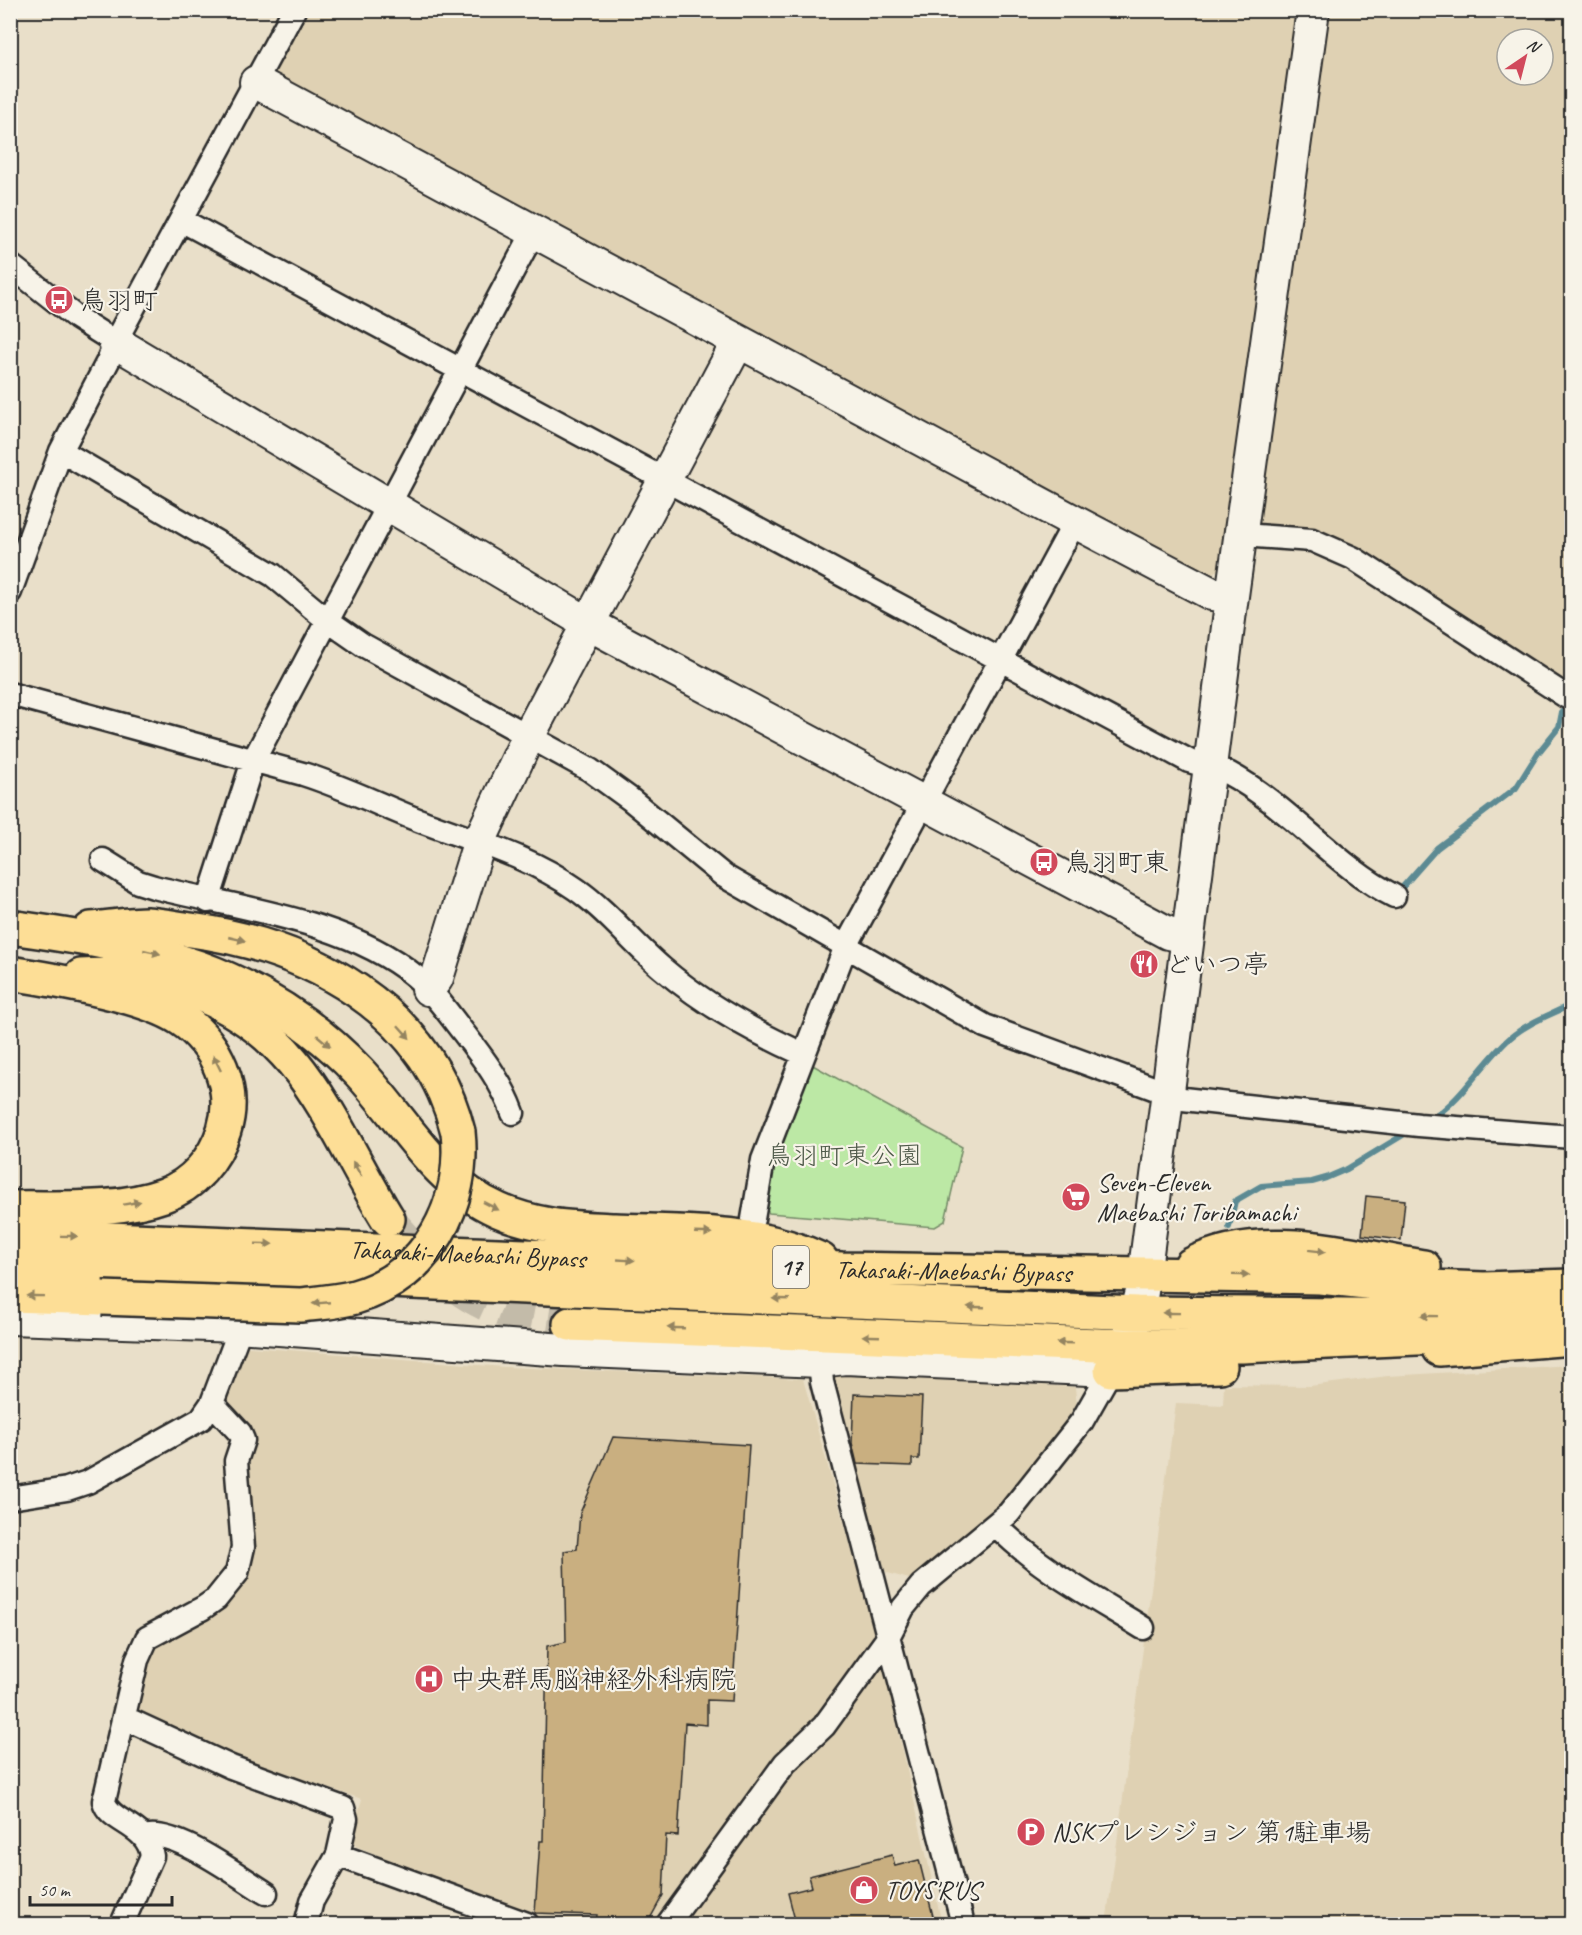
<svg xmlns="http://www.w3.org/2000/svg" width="1582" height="1935" viewBox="0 0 1582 1935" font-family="Caveat,'Klee One',sans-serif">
<rect width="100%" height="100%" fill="#e9dfc9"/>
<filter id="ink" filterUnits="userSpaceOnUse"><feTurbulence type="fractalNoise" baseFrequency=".0167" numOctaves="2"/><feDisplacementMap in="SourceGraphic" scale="12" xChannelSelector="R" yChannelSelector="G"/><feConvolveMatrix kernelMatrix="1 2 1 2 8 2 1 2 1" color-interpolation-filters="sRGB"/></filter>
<g filter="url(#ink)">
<path fill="#dfd1b3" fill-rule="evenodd" d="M304,11h994l-77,557 -15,9 -925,-494 -9,-12z
M1329,11h242v677l-197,-129 -117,-31zM1507,39h36v36h-36z
M237,1346l267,21 299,12 74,259 65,286h-247l-27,-18 -11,18h-113l-188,-78 -6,-7 12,-40 -88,-28 -56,-22 -82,-40 5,-32 12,-32 83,-56 6,-120 12,-33 -27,-32 -6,-11z
M1571,1365v559h-465l70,-521 47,2 1,-20 86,1 78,-10z
M833,1375l242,12 2,20 -73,98 -34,24 -52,47 -9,3 -21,-6 -7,-5 -50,-176z"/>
<path fill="#bce8a5" stroke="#748a68" stroke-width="1.5" d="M809,1063l153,84 -17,74 -10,6 -166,-14 -7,-8 4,-28z"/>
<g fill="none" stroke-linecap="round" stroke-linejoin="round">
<path stroke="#5b8a93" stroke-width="6" d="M1400,890l37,-42 79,-60 22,-35 21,-26 3,-15
M1433,1118c30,-20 50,-56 77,-80 18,-16 41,-23 62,-34
M1229,1227l6,-26 26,-15 51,-4 14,-4 21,-9 61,-37"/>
</g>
<path fill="#c9af80" stroke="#2b2b2b" stroke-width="1.5" d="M1366,1196l39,4 -4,40 -39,-5z
M854,1394l68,3 -3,62h-7v7l-55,-2 -5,-21z
M613,1437l136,8 -17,256 -25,-1v25l-22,-2 -7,113 -12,-1 -3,60 -16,29h-51l1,-9 -62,-2 5,-72h3l4,-195 19,-4 -2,-91 13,-2 3,-36z
M892,1855l3,11 24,-6 16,64h-139l-8,-31 24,-6 -3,-11z"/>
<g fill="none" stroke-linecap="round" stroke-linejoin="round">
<path stroke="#c3bba9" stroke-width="33" stroke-dasharray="33 16" stroke-linecap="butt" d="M388,1219c60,67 88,97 182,105"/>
<g stroke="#2b2b2b" stroke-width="27">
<path id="street" d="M181,220l1008,541c12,4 27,6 39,12 60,32 108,94 166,123
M10,265l67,53 38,24
M61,451l212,124 54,45 36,25 227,125 40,29 94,77 261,150 198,73 236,26 153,12
M1242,535l70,5 41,18 214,139h5
M10,592l51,-141 47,-90 7,-19 179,-332
M10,694l293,80c38,12 73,29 110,44 56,22 113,36 163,71 32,22 57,55 87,80 41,35 91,63 140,85
M103,860l35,22 16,5c84,21 193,33 261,89 19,16 33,37 48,56 19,25 39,50 50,81
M208,901l45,-140 281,-530
M753,1219l10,-59 83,-214 229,-424
M820,1361l2,21 141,542
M10,1498l57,-9 21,-7 113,-63 11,-16 25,-66v-11
M996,1525c41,43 97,72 147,103
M125,1718l106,49 112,41 3,11 -8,36 -26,46 -6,23
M144,1837c30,-10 95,40 122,56
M338,1855l189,69
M122,1924l30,-68c-4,-32 -43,-33 -48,-55l33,-141 10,-22 56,-30 13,-9 21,-26 6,-26 -7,-86 7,-21 -3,-7 -28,-30
M668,1924l117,-161 39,-37 63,-87 16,-31 18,-22 88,-73 73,-92 29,-51"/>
</g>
<g stroke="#2b2b2b" stroke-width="36">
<path id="secondary" d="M256,82l819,440 137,72 20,2
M115,342l474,282 579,309 19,4
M428,989l9,-11 43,-138 49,-105 209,-393
M10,1318l227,8 327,24 256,11 25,-3 266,12 21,-41 10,-37 90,-696 81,-586"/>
</g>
<g stroke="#2b2b2b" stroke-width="38">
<g id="highway">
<path d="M10,927c136,19 250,41 349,145 44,47 77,111 139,138 38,17 75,18 116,20 71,3 142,-1 207,30"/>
<path d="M91,929c18,-1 37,-5 55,-5 15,1 31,4 45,6 118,16 237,79 267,202"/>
<path d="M10,973c45,7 135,22 171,46 36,24 56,70 43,111 -9,29 -31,55 -60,65 -48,17 -103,12 -154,13"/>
<path d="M81,976c81,-6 159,23 212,86 38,46 63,106 95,157"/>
<path id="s1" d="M10,1235l832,34 478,8 83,9 81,3 88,-3"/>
<path d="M10,1265l1127,48 435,4"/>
<path d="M1191,1265c70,-37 160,-9 233,2"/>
<path d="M10,1295l92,3"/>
<path d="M570,1324l554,22h118l219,-10"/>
<path d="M1439,1349l133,-11"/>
<path d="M1111,1370l109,-4"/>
</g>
</g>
<use href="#street" stroke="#f7f3e8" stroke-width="22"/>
<use href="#secondary" stroke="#f7f3e8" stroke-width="32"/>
<use href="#highway" stroke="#fdde96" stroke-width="33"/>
<g stroke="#2b2b2b" stroke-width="38" stroke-linecap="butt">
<path id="highway-bridge" d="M102,1298l198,7c18,-2 37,-3 55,-8 73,-21 111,-93 103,-165"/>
</g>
<use href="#highway-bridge" stroke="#fdde96" stroke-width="33"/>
</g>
<defs><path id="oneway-solid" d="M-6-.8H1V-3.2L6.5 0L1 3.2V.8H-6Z" transform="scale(1.5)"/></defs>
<g fill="#948460">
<use href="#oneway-solid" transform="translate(237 939) rotate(13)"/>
<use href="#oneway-solid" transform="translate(152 952) rotate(13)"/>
<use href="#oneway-solid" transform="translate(404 1032) rotate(48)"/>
<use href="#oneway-solid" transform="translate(324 1041) rotate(40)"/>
<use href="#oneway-solid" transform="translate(217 1063) rotate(-116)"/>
<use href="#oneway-solid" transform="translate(357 1169) rotate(-120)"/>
<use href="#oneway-solid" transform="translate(132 1203) rotate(-10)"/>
<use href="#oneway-solid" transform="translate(491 1206) rotate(27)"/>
<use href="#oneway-solid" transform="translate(703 1233) rotate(2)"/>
<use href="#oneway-solid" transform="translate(69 1236) rotate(1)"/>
<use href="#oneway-solid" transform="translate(264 1244) rotate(2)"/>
<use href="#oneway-solid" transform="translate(1317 1251) rotate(7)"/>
<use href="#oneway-solid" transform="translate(626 1260) rotate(3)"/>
<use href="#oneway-solid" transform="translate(1241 1275) rotate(1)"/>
<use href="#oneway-solid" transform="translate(35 1296) rotate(-179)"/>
<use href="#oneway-solid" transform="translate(781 1299) rotate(-178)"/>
<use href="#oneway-solid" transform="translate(321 1303) rotate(175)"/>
<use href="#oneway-solid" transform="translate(976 1307) rotate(-178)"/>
<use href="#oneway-solid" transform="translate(1171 1313) rotate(-179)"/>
<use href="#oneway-solid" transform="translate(1429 1316) rotate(-179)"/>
<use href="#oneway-solid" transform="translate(676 1328) rotate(-178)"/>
<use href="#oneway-solid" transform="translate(871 1336) rotate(-178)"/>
<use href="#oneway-solid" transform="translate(1065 1343) rotate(-178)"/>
</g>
</g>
<defs>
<g id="bus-disc" transform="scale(1.5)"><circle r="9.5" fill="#d1495b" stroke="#f7f3e8"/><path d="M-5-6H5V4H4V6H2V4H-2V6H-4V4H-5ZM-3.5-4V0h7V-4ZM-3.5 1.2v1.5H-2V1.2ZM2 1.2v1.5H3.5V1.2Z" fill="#fff"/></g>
<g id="restaurant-disc" transform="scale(1.5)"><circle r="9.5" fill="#d1495b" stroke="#f7f3e8"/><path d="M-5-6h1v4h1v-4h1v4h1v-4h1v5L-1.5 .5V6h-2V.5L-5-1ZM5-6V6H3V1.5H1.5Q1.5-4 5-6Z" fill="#fff"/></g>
<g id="supermarket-disc" transform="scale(1.5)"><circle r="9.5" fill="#d1495b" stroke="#f7f3e8"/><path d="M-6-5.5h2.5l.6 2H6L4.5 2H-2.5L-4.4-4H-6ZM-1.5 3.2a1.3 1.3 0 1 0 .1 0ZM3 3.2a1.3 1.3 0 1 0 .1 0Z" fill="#fff"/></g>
<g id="hospital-disc" transform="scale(1.5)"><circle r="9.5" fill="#d1495b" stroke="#f7f3e8"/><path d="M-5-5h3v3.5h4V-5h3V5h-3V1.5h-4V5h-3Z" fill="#fff"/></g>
<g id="parking-disc" transform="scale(1.5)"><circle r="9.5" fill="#d1495b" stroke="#f7f3e8"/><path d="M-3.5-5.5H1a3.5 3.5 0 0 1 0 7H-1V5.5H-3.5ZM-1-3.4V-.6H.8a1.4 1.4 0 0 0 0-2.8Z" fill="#fff"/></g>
<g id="shop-disc" transform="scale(1.5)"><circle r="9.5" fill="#d1495b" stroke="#f7f3e8"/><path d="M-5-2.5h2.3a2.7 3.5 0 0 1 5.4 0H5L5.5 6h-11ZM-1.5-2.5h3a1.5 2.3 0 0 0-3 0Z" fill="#fff"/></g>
</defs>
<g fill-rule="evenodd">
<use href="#bus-disc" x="59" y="300"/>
<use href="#bus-disc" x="1044" y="862"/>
<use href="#restaurant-disc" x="1144" y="964"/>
<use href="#supermarket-disc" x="1076" y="1197"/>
<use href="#hospital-disc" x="429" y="1679"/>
<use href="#parking-disc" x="1031" y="1832"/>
<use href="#shop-disc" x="864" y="1890"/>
</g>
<g text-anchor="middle" stroke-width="4.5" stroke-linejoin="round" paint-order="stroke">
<rect fill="#f7f3e8" stroke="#686764" stroke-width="1.5" x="773" y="1246" width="36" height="42" rx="4.5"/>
<g font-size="24" font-weight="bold" fill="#2b2b2b">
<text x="791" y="1275">17</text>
</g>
<g font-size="26" fill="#2b2b2b" stroke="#f7f3e8" text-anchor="start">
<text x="80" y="309">鳥羽町</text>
<text x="1065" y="871">鳥羽町東</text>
<text x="1165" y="973">どいつ亭</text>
<text x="1097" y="1191">Seven-Eleven<tspan x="1097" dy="30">Maebashi Toribamachi</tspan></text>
<text x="450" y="1688">中央群馬脳神経外科病院</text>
<text x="1052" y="1841">NSKプレシジョン 第1駐車場</text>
<text x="885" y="1899">TOYS'R'US</text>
</g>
<g font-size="26" fill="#4f5a4a" stroke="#f7f3e8">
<text x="844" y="1164">鳥羽町東公園</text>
</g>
<g font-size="26" fill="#2b2b2b" stroke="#f7f3e8">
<text dy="9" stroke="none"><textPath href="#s1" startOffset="458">Takasaki-Maebashi Bypass</textPath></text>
<text dy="9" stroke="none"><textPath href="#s1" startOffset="944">Takasaki-Maebashi Bypass</textPath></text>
</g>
</g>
<rect width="1582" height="1935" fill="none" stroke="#f7f3e8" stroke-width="36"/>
<rect x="18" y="18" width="1546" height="1899" fill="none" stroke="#2b2b2b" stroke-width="2" filter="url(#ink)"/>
<g transform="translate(1525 57) rotate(35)"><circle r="28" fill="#f7f3e8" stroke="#a5a39c" stroke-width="1.5"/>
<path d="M0-4.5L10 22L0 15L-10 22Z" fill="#d1495b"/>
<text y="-9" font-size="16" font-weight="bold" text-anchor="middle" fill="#2b2b2b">N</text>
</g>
<path d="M30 1896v9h142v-9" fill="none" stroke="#2b2b2b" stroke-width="3"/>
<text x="39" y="1896" font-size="18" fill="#2b2b2b" stroke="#f7f3e8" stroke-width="4.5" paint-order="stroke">50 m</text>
</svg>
